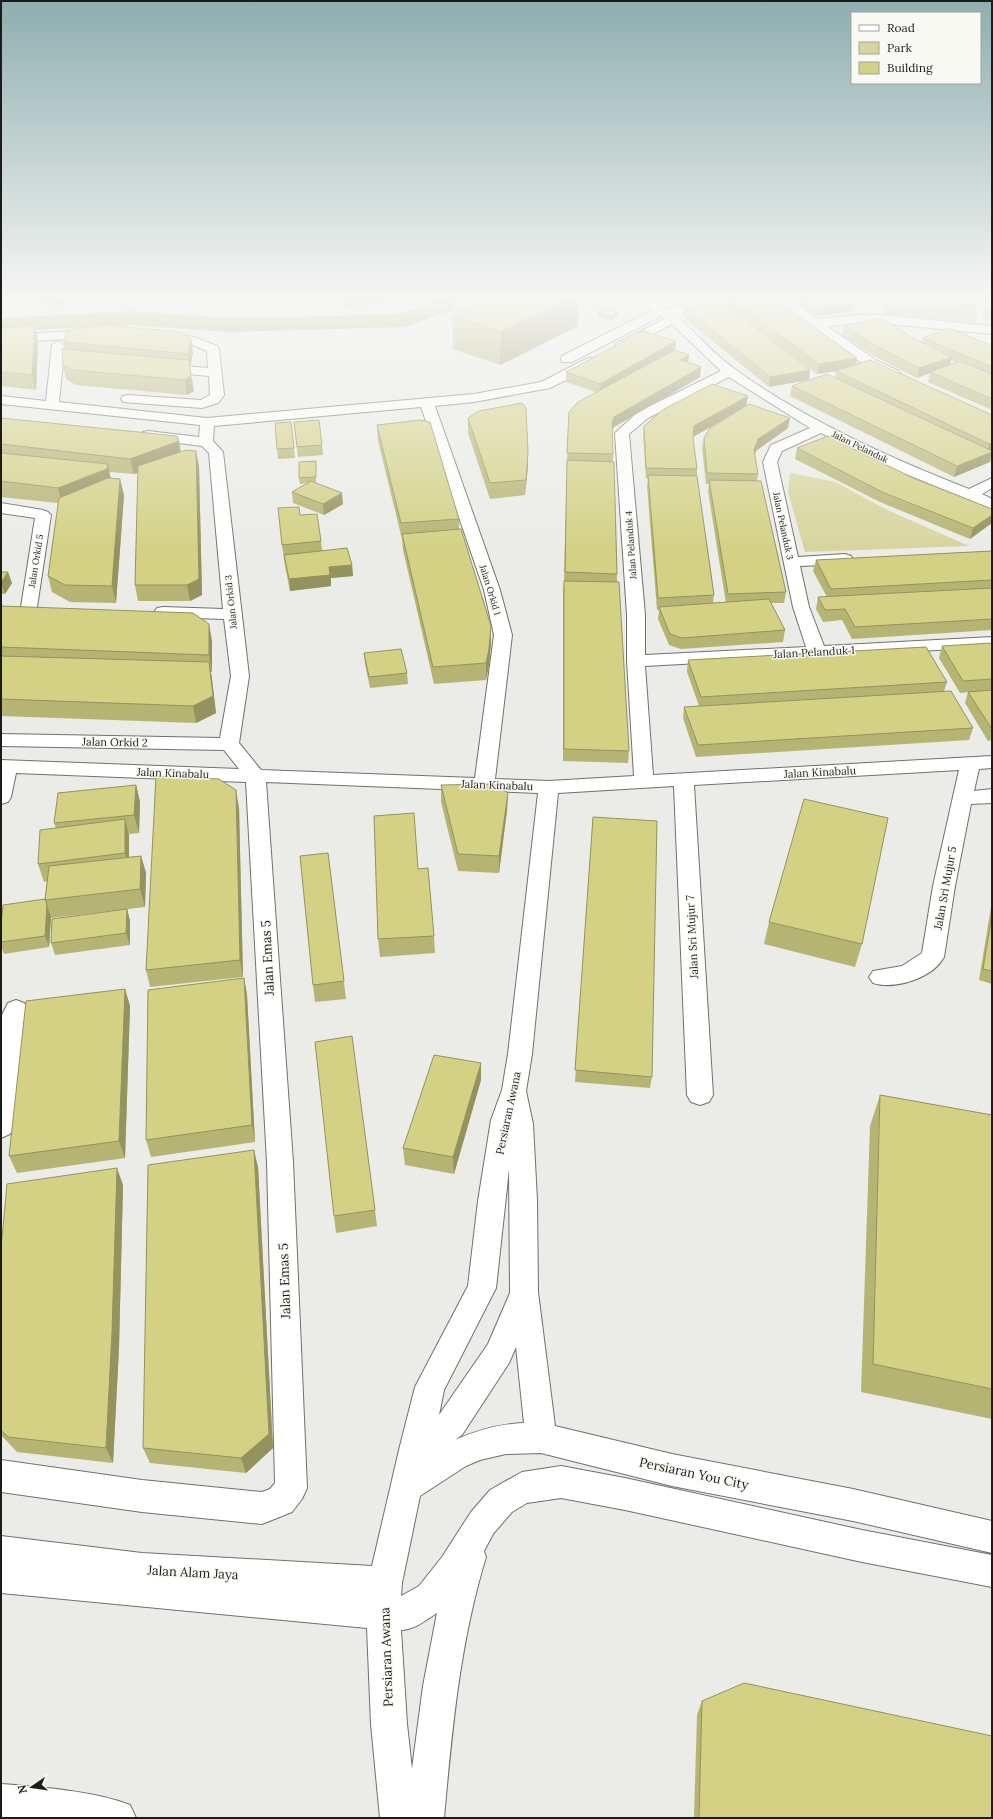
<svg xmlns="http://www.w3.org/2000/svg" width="993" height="1819" viewBox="0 0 993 1819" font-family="Lora,serif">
<rect width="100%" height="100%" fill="#ebebe7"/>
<path fill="#d7d59d" d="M790,473l46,9 49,27 84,37 -164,6 -17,-60z"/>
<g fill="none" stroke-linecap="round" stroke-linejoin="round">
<path fill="#a7a459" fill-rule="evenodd" d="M429,295h24l3,10 -4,5 -47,17 -176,5 -98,-7 -130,7v-14l130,-7 98,7 105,-2 68,-3 29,-11z"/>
<g stroke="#70706c" stroke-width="2">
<path id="minor" d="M391,295h12l1,3 -6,4 -4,-1z
M634,295h13l19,13h9l27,-13h14l-2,3 -32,16 -3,4c19,17 37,38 57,52 71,51 152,87 233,119l23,-11v10l-10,6 10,5v10l-96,-39 -75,-37 -39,18 -5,11 21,95 47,-3 6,2 2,3 -2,3 -6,2 -45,2 9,41 15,39 168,-9v10l-347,19 8,109 339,-19v12l-13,1 -5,22 18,-2v14l-21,1 -16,82 -11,71c-11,21 -49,33 -71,26l-4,-6 4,-6 29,-5 20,-13 11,-67 26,-116 -265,15 19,310 -4,7 -9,3 -9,-3 -4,-7 -13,-309 -116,7 -26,261 -6,37 7,33 4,76 1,92 17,134 117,28 181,35 139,32v32l-139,-32 -181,-35 -131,-33 -35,1 -26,6 -14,6 -46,30 -18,87 -1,13 18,-10 23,-29 29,-45 19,-22 32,-18 39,-6 64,12 237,52 130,25v32l-130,-25 -237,-52 -64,-12 -34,5 -15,9 -19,22 -9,17 2,6c-26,85 -34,172 -42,261h-64l-9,-94 -4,-96 -366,-35v-57l141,17 230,13 27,-116 16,-63 53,-101 10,-85 13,-81 11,-30 6,-36 30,-261 -272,-11 27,380 14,326 -5,11 -10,13 -30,12 -120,-12 -141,-20v-32l141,20 120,12 8,-3 5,-6 -8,-321 -21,-380 -230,-9 -5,24 -3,5 -7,2v-44l238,9 -15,-19 -223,-4v-12l219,4 11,-62 -7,-57 -61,-2 -6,-1 -3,-4 3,-4 6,-1 60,2 -14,-156 -7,-7 -54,-7 -5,-1 -2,-3 2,-3 5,-1 51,6 1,-12 -199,-21v-8l45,5 6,-56 6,-4 6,4 -1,10 28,3 6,4 -6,4 -28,-3 -4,39 148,16 267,-24 67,-12 47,-24h10l1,3 -1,3 -48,24 -76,14 -39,4 65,184 12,45 -17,144 54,2 85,-5 -7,-115v-46l-12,-182 23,-21 83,-41 -49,-47 -47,25h-8l-2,-3 2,-3 48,-24 -4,-3 -89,46h-10l-1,-3 1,-3 91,-46zM729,377l81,51 -39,17 -8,17 30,145 13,40 -161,8v-40l-16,-181 19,-16zM421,407l63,183 10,45 -19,143 -214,-8 -22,-27 10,-67 -26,-224 -10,-11 1,-15zM509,1169l1,124 -22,51 -49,71 5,-25 52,-102zM516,1347l8,76c-25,1 -46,7 -69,17l7,-5 47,-72zM437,1613l-14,73 -11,83 -5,-45 -6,-94c13,0 25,-10 36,-17z
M771,295h13l34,24 37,-4h25l112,11v8l-112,-11 -53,3 50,35 22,10 2,3 -7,4 -27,-11z
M94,330l6,4 -2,3 -97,6v-8z
M160,332l34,5 23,9 2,3 5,46 -6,8 -16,5 -79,-6 -2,-3 2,-3 5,-1 73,5 9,-5 -1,-19 -53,-5 -2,-3 2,-3 5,-1 47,4 -1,-17 -19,-8 -32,-4 -2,-3z
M1,503l42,7 5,2 3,3 -14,92 -2,4 -6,1 -6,-1 -2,-4 14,-89 -34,-5z
M16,1000l8,3 4,6 -4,10 -10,108 -4,7 -9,4v-121l7,-14z
M1,1784c38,3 94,7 129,21l6,13h-135z"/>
</g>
<use href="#minor" fill="#fff" fill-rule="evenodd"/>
</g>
<path fill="#b6b472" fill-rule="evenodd" d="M1,295h76l-18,12 -22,-3 -1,-5 -5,3 -30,-4z
M339,295h45l1,9 -43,3z
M667,295h22l-18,3z
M723,295h46l88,63 -1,6 136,51v38l-2,9 -36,15 -164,-81 2,-10 43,-9 1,-6 -19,3 -95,-71z
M783,295h60l10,7 -1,9 -37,6z
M845,295h14v1z
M882,295h92l-1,2 3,16 -2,9 -91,-7v-16l1,-4z
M984,295h8v26l-9,-1 1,-12 1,-4h-2z
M579,296l-1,30 -78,39 -47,-16 -1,-34 128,-19z
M685,308l125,62 -41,17 -85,-69z
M597,312h21l-1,5 -7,4 -13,-4z
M844,325l71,14 7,4 1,-5 69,8v64l-64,-28 2,-9 -13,5 -43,-22 -32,-21zM951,360l4,2 -5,3z
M1,328l37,12 -2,50 -35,-4z
M191,339l2,14 -3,15 4,23 -7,4 -111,-10 -10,-6 -3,-14 3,-16 -2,-7z
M676,341l-1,9 13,13 13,4 -1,10 -86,50 -2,4 1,23v8l4,112v8l12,169 -1,12 -65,-2v-169l1,-11 3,-117 2,-52 27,-20 -30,-10v-10z
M746,405l42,23 -31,22 -3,5 4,19 -1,7 29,111 -2,11h-13l14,27 -2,12 -102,7 -12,-4 -11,-26 1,-9h-2l-10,-124 1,-7 -2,-1 -3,-42 1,-10zM726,418l-22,20 -2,10 4,36h3l-1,7 18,112h-13l1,-8 -17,-119v-7l-4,-31v-1z
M1,418l178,23 2,11 18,14 3,129 -12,6h-52l-3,-16 3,-112 -4,1 -25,-2 2,7 13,16 -8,108 -46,-1 -18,-10 -4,-16 10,-73 -57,-6z
M468,418l60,48 -3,29 -35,4 -22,-66z
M291,422l4,36 -17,1 -1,-10z
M294,422l28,23 1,10 -25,2z
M377,425l82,94v10l32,97v17l-2,22 -3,15 -52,4 -31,-134 -1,-11 -24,-98z
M797,448l116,30 79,31 -22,30 -90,-37 -85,-43z
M316,461v22h-1l28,21 -19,11 -31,-12 -1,-11 15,-9 -7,1 -1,-6z
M300,515l21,26 1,10 30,14 1,11 -22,2v8l-41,5 -5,-25 -3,-21z
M992,551v79l-140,9 -10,-19 -19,2 -7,-13 2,-12h9l-14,-26 3,-11z
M1,572l11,11 -7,11h-4z
M1,606l211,35v31h-1l5,41 -20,10 -195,-7z
M992,643v97l-4,1 -23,-38 3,-11 -8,1 -21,-35 3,-12z
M364,653l43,20 1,11 -38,4 -5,-24z
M688,660l259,22 -3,9 29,37 -4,12 -273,17 -13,-39 1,-11 15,-1 -12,-34z
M136,785l4,17 -1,31 -10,1v23l12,-1 5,17 -1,34 -94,11v-1l-2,30 -45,7 -3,-8v-21l44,-26 2,-18 -3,1 -6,-18 18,-36 -2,-5z
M441,785l67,8 -1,17 -8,63 -41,-2 -17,-69z
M239,808l4,169 -93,10 -4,-17z
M593,817l59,260 -2,11 -75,-6z
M328,853l18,146 -31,3 -2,-17z
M418,869l16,67 1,17 -55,4 -2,-18z
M992,901v83l-13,-4z
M127,909l3,12v24l-75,10 -4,-12z
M769,922l93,22 -7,23 -91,-23z
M244,978l3,17 8,147 -104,15 -5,-17z
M125,989l5,17 -5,152 -108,15 -8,-17z
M481,1063v17l-27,94 -49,-9 -2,-17z
M880,1095l112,20v304l-131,-27 9,-266z
M258,1167l15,281 -27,25 -96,-10 -7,-15z
M123,1185l-4,163 -6,115 -96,-11 -16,-17v-186z
M375,1210l2,16 -41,7 -2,-17z
M702,1701l290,117h-298l3,-103z"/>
<path fill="#94925d" d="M29,295h6l1,4 -5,3z
M56,295h21l-18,12z
M556,295h24v1h-1l-1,30 -78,39 1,-33z
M671,295h18l-18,3z
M853,302l-1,9 -37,6 1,-9z
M618,312l-1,5 -7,4v-5z
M35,326l3,14 -2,50 -4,-15z
M191,339l2,14 -3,15 -2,-14z
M676,341l-1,10 -75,43v-10z
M689,355l-1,10 -8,-5z
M952,357l-3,10 -19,5v1l-13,5 2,-10z
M857,358l-1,10 -39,6 2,-10z
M701,367l-1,10 -86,50 -3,7 1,-11 2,-6z
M810,370l-1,10 -40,7 1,-10z
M191,376l3,15 -7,4 -2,-15z
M748,396l-2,10 -53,31 1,-11z
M790,418l-2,10 -31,22 -5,10 2,-10 4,-11z
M179,441l2,15 -47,18 -4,-15z
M992,443v10l-2,9 -36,15 3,-11 30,-12 2,-10z
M196,451l3,15 3,129 -12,6 -3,-16z
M528,451v15l-3,29 1,-15z
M108,464l3,16 -49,24 -4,-16z
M120,479l4,16 -8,108 -4,-17z
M342,493l1,11 -19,11 -1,-11z
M992,515v8l-22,16 3,-11z
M352,565l1,11 -22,2v8l-41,5 -1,-12 40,-12z
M8,572l4,11 -7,11 -4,-11z
M209,624l3,17v31l-3,-17z
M491,626v17l-2,22 -3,15v-17z
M209,662l3,17 4,34 -20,10 -3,-17z
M136,785l4,17 -1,31 -5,-18z
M236,790l3,18 4,169 -3,-17z
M508,793l-1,17 -8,63v-17z
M125,819l4,17v34l-4,-17z
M141,856l5,17 -1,34 -5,-18z
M47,905l4,12 -2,30 -4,-11z
M127,909l3,12v24l-4,-12z
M244,978l3,17 8,147 -3,-17z
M125,989l5,17 -5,152 -6,-17z
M481,1063v17l-27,94 -1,-17z
M254,1150l4,17 15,281 -27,25 -5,-15z
M117,1168l6,17 -4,163 -6,115 -7,-15z"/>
<path fill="#d4d185" stroke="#94925d" d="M497,295h79l-75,37 -49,-17z
M725,295h44l88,63 -38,6z
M798,295h45l10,7 -37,6z
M885,295h60l29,2 2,16 -91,-7z
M986,299h6v12l-6,-1z
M722,302l88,68 -40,7 -85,-69z
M605,308l13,4 -8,4 -13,-4z
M881,318l34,21 37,18 -33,11 -43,-22 -32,-21z
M106,325l75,7 10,7 -3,15 -124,-12 2,-9 8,-4z
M35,326l-3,49 -31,-3v-44z
M949,328l43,18v21l-69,-29z
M643,331l33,10 -76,43 -34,-12z
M62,349l127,11 2,16 -6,4 -113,-10 -9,-5z
M675,350l14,5 -9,5 21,7 -87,50 -2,6 1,31 -46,-1 2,-41 9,-10z
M870,360l122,55v28l-3,1 -153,-73z
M960,361l32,13v25l-62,-27z
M827,374l165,77v1l-35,14 -165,-80z
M712,384l36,12 -54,30 -1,12 4,31 -51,-1 -2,-42 20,-17z
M522,403l4,5 2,43 -2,29 -36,3 -22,-65 11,-7z
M749,404l41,14 -32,21 -4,11 4,24 -51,-1 -3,-35 6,-10z
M1,418l176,18 2,5 -49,18 -129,-15z
M319,420l3,25 -25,2 -3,-25z
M420,420l10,2 29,97 -58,4 -24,-98z
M291,422l3,26 -17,1 -2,-26z
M828,436l85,42 79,31v6l-19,13 -91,-36 -85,-44z
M186,450l10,1 3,128 -12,6h-52l3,-119z
M1,453l107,11 -1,5 -49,19 -57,-7z
M567,460l47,2 3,112 -52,-2z
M316,461v16l-17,1v-16z
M648,475l49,1 17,119 -56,3z
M108,478l12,1 -8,107 -47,-1 -17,-9 11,-78z
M709,480l52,1 25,111 -58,2z
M311,481l31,12 -19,11 -31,-12z
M299,507l1,8 17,-1 4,27 -39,4 -4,-37z
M461,529l30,97 -2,23 -3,14 -53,4 -31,-133z
M347,548l5,17 -23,2 1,8 -41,4 -5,-24z
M992,551v29l-161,9 -15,-29z
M1,572h7l-7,11z
M564,581l55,1 10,169 -65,-2z
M992,588v31l-137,8 -10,-18 -20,1 -7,-13z
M769,599l16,31 -103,8 -12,-4 -11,-27z
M1,606l192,7 16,11v31l-208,-8z
M992,643v36l-29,2 -21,-35z
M926,647l21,35 -246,15 -13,-37z
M401,649l6,24 -38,4 -5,-24z
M1,656l208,6 4,34 -20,10 -192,-7z
M992,690v39l-24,-37z
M951,691l22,37 -275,17 -14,-38z
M156,776l63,3 17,11 4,170 -94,10z
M494,784l14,9 -9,63 -41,-2 -17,-69z
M136,785l-2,30 -80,8 4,-30z
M804,799l84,19 -26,126 -93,-22z
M414,813l4,56 10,-1 6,68 -56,3 -4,-123z
M593,817l64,4 -5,256 -77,-7z
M125,819v34l-87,11 2,-34z
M328,853l16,128 -31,4 -13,-129z
M141,856l-1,33 -95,11 4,-34z
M45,899l2,6 -2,31 -44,6v-17l2,-20z
M127,909l-1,24 -75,10 1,-24z
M992,915v56l-9,-2z
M244,978l8,147 -106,15 2,-150z
M125,989l-6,152 -110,15 17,-155z
M352,1036l23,174 -41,6 -19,-174z
M434,1055l47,8 -28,94 -50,-9z
M880,1095l112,20v274l-119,-25z
M254,1150l15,284 -28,24 -98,-10 5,-283z
M117,1168l-5,164 -6,116 -98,-11 -7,-7v-181l6,-65z
M744,1683l248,53v82h-293l3,-117z"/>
<linearGradient id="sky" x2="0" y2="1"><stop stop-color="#8eaeaf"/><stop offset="0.54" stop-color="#f6f6f4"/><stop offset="1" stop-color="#f6f6f4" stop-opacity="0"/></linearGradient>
<rect width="993" height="549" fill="url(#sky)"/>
<g text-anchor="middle" stroke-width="3" stroke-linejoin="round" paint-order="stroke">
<g font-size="9" fill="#1c1c1a" stroke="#f9f9f4">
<text transform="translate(860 447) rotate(26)" y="3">Jalan Pelanduk</text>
<text transform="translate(783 526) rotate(78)" y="3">Jalan Pelanduk 3</text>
<text transform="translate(631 545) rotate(-94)" y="3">Jalan Pelanduk 4</text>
<text transform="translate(36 561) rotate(-81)" y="3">Jalan Orkid 5</text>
<text transform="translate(490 590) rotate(73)" y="3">Jalan Orkid 1</text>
<text transform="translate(231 602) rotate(-96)" y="3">Jalan Orkid 3</text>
</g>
<g font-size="11" fill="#1c1c1a" stroke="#f9f9f4">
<text transform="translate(814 652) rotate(-3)" y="4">Jalan Pelanduk 1</text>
<text transform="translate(115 742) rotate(1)" y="4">Jalan Orkid 2</text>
<text transform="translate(820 772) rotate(-3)" y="4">Jalan Kinabalu</text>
<text transform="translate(173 773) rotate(2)" y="4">Jalan Kinabalu</text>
<text transform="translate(497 785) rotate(2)" y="4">Jalan Kinabalu</text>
<text transform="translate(945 888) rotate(-80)" y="4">Jalan Sri Mujur 5</text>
<text transform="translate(692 937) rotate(-93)" y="4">Jalan Sri Mujur 7</text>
<text transform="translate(508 1113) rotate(-78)" y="4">Persiaran Awana</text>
</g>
<g font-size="13" fill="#1c1c1a" stroke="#f9f9f4">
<text transform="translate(267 958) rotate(-93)" y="5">Jalan Emas 5</text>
<text transform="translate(284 1281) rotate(-92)" y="5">Jalan Emas 5</text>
<text transform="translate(694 1473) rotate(12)" y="5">Persiaran You City</text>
<text transform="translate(193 1572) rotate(3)" y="5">Jalan Alam Jaya</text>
<text transform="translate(386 1657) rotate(-92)" y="5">Persiaran Awana</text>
</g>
</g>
<rect width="993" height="1819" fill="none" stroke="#1c1c1a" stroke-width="4"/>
<rect x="851" y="12" width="130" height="72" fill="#f9f9f4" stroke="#a1a19d"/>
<rect x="859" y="25" width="20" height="6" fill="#ffffff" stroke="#a1a19d"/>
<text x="887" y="32" font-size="12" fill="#1c1c1a">Road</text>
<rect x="859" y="42" width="20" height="12" fill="#d7d59d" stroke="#a1a19d"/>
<text x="887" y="52" font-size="12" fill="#1c1c1a">Park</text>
<rect x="859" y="62" width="20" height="12" fill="#d4d185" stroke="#a1a19d"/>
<text x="887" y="72" font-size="12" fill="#1c1c1a">Building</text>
<g transform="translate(32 1787) rotate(257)" stroke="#f9f9f4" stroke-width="3" paint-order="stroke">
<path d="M0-3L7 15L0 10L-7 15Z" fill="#1c1c1a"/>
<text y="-6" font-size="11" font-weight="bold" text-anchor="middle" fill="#1c1c1a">N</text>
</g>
</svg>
